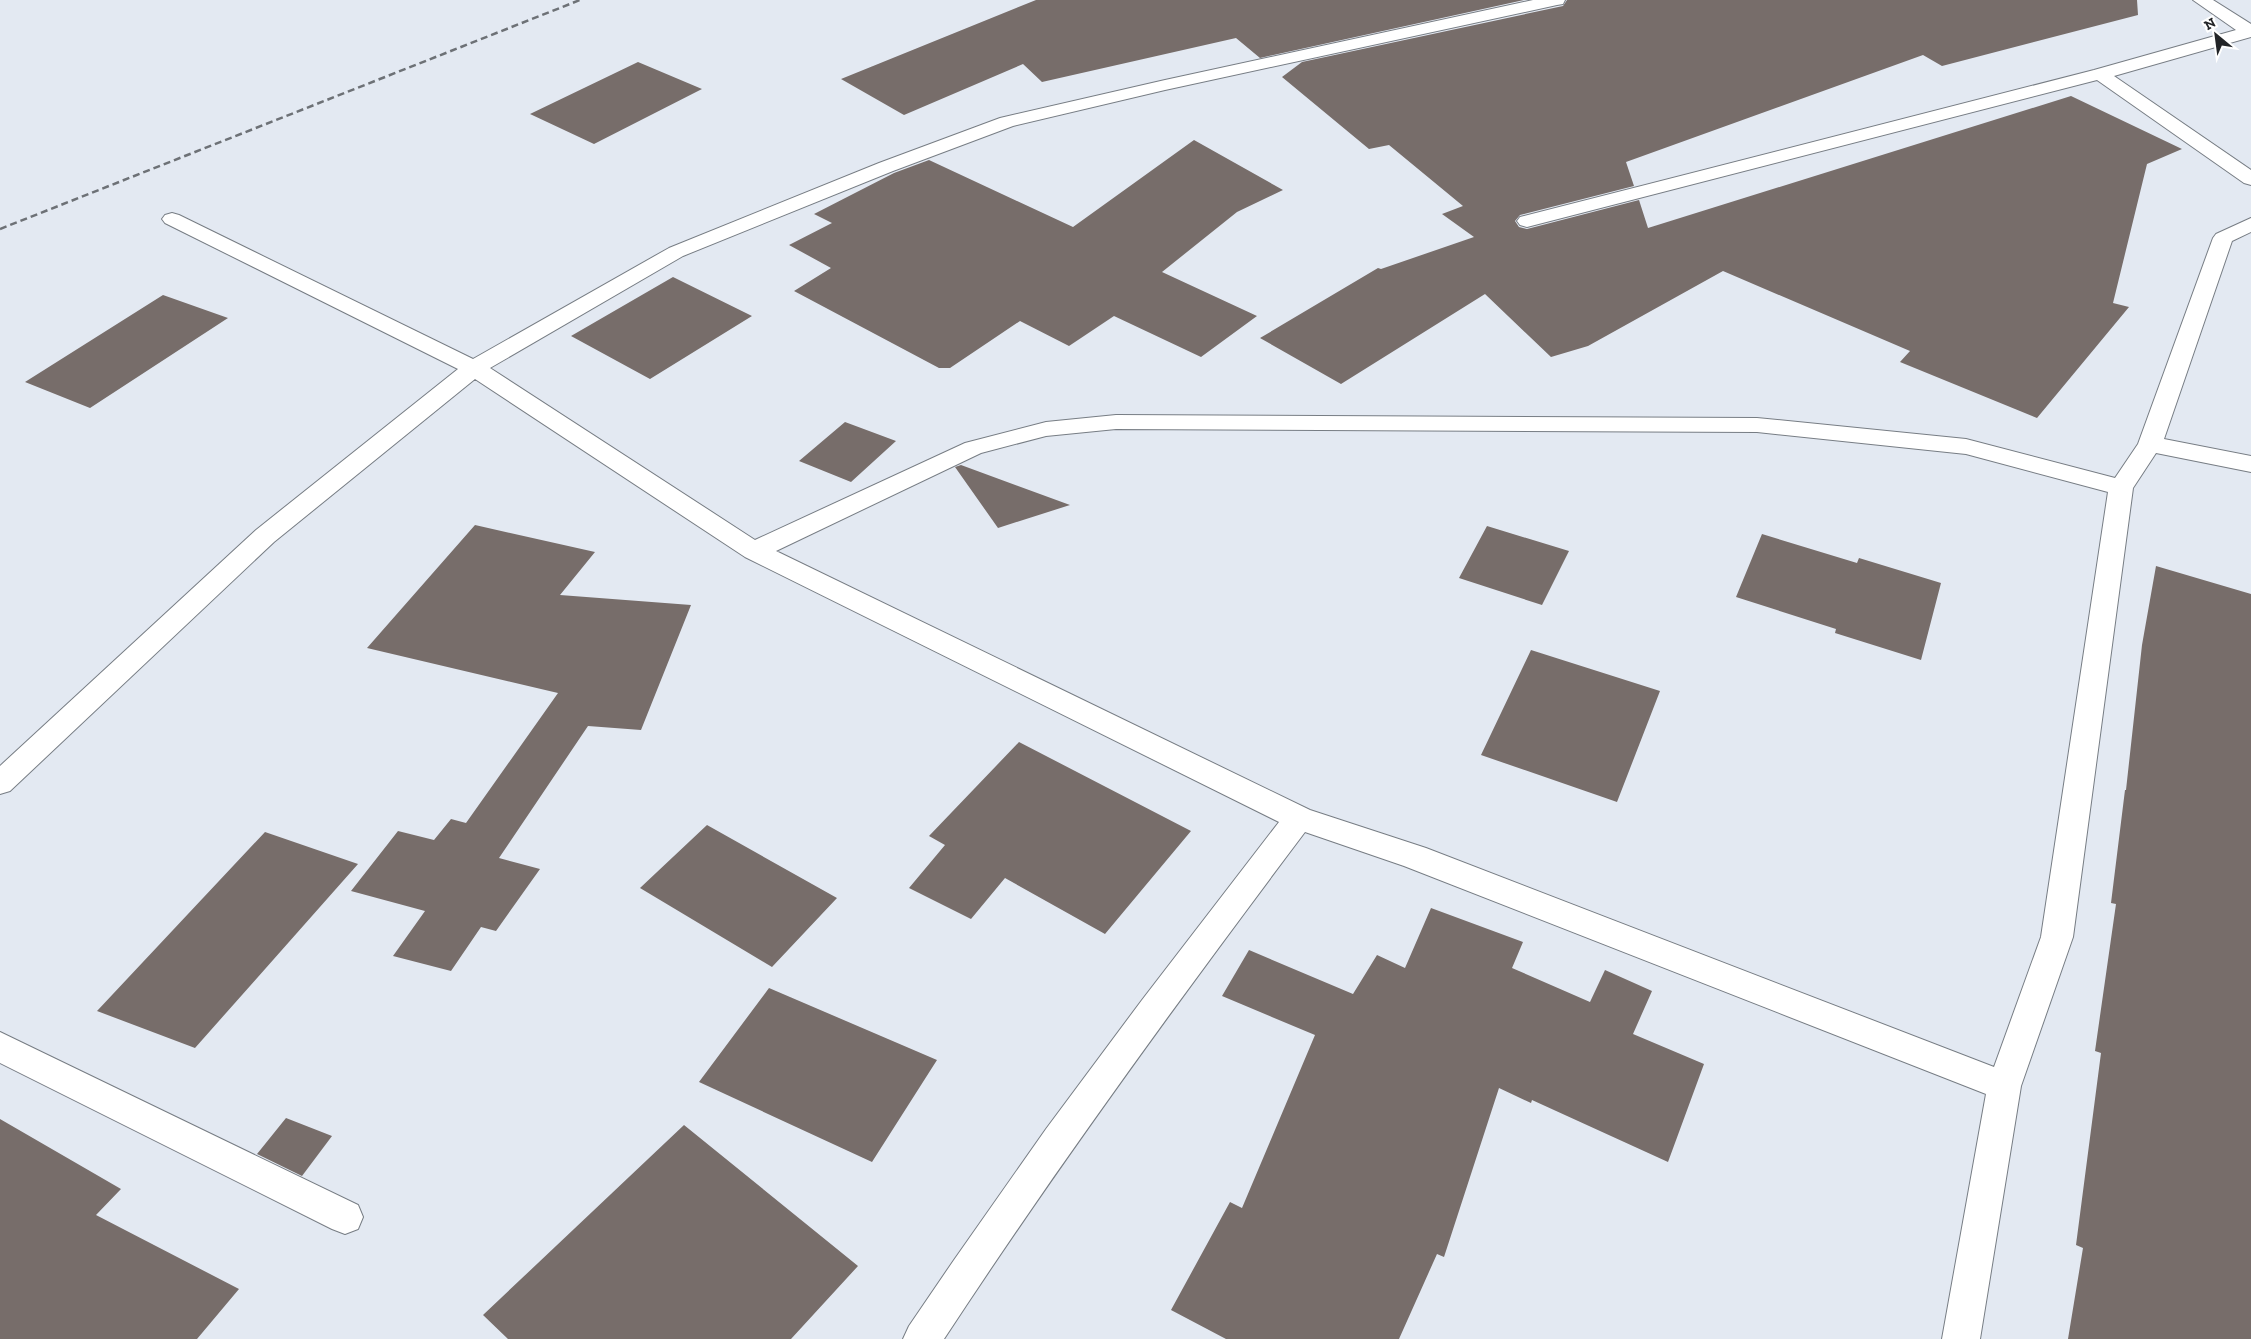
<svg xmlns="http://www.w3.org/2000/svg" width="2251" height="1339" viewBox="0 0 2251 1339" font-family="'Zilla Slab',serif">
<rect width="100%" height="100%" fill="#e3e9f2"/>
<path fill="#776d6a" d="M1036,0h488l-264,58 -24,-20 -194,44 -19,-18 -119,51 -63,-36z
M1567,0h570l1,15 -196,51 -19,-11 -297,107 8,24 -114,29 -5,6 4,6 8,2 112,-29 9,28 423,-132 111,53 -35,15 -34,139 16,4 -92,111 -137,-56 10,-11 -187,-80 -135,75 -37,11 -66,-63 -144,90 -81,-46 118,-70 3,1 93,-32 -32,-23 21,-8 -74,-61 -20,4 -87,-72 20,-15 261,-56z
M638,62l64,27 -108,55 -64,-30z
M1194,140l89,50 -46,22 -75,60 95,44 -56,41 -87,-41 -45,30 -49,-25 -70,47h-11l-145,-77 37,-23 -42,-23 43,-22 -18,-9 80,-41 35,-13 144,67z
M673,277l79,39 -102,63 -79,-43z
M163,295l65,23 -138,90 -65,-26z
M845,422l51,19 -45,41 -52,-21z
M961,465l109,40 -72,23 -43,-61z
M475,525l120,27 -35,43 131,10 -50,125 -53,-4 -89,132 41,11 -44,62 -15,-4 -30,44 -58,-15 32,-45 -74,-20 47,-60 36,9 17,-21 15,4 92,-130 -191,-45z
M1487,526l82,25 -27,54 -83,-27z
M1762,534l95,29 2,-5 82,25 -20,77 -86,-27 1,-4 -100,-32z
M2156,566l95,28v745h-183l15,-91 -7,-3 25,-192 -6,-2 21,-147 -5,-1 14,-113h1l16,-145z
M1531,650l129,41 -43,111 -136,-47z
M1019,742l172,89 -86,103 -100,-56 -34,41 -62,-31 36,-43 -16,-9z
M707,825l130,73 -65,69 -132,-79z
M265,832l93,32 -163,184 -98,-37z
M1431,908l92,34 -11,26 78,34 15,-32 47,21 -19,43 71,30 -36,98 -136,-62 -1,3 -32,-15 -55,169 -7,-3 -38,85h-173l-55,-29 59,-108 12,6 73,-173 -93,-39 27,-46 104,44 24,-39 28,13z
M769,988l168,72 -65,102 -173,-80z
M286,1118l46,18 -30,40 -45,-22z
M0,1119l121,70 -25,26 143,74 -42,50h-197z
M684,1125l174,141 -67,73h-283l-25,-24z"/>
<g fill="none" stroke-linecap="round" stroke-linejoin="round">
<g stroke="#777d84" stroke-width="2">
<path id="minor" d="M1533,0h32l-2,4 -6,1 -392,85 -152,36 -120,45 -210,85 -193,112 265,172 210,-97 81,-21 70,-7 641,3 209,21 149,39 23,-34 75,-206 3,-4 35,-16v14l-19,9 -68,198 87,17v16l-95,-19 -23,35 -60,449 -52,149 -41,253h-38l44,-245 -582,-228 -99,-34c-125,166 -247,333 -361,507h-41l6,-13 45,-66 92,-131 96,-129 137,-178 -534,-265 -270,-178 -201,163 -264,249 -10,3v-28l256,-236 202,-161 -293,-146 -3,-4 3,-4 7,-2 7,2 294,144 196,-111 210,-85 121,-45 165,-38zM1116,429l641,3 209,22 142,38 -67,445 -47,130 -568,-219 -116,-38 -534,-259 205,-98 65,-17z
M2193,0h20l38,24v13l-137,39 137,94v15l-7,-2 -147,-103 -570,147 -7,-2 -3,-4 3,-4 574,-147 142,-40z
M0,1032l358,173 5,12 -5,12 -13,5 -13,-5 -332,-166z"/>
</g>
<use href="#minor" fill="#fff" fill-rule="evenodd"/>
<path stroke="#6d7176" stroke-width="2.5" stroke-dasharray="7 4" stroke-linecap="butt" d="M0,229l580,-229"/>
</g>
<g transform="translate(2216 35) rotate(331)" stroke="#ffffff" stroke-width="4" paint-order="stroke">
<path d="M0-4L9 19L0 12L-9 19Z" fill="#222427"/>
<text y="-8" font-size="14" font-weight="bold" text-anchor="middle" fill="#222427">N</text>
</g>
</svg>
